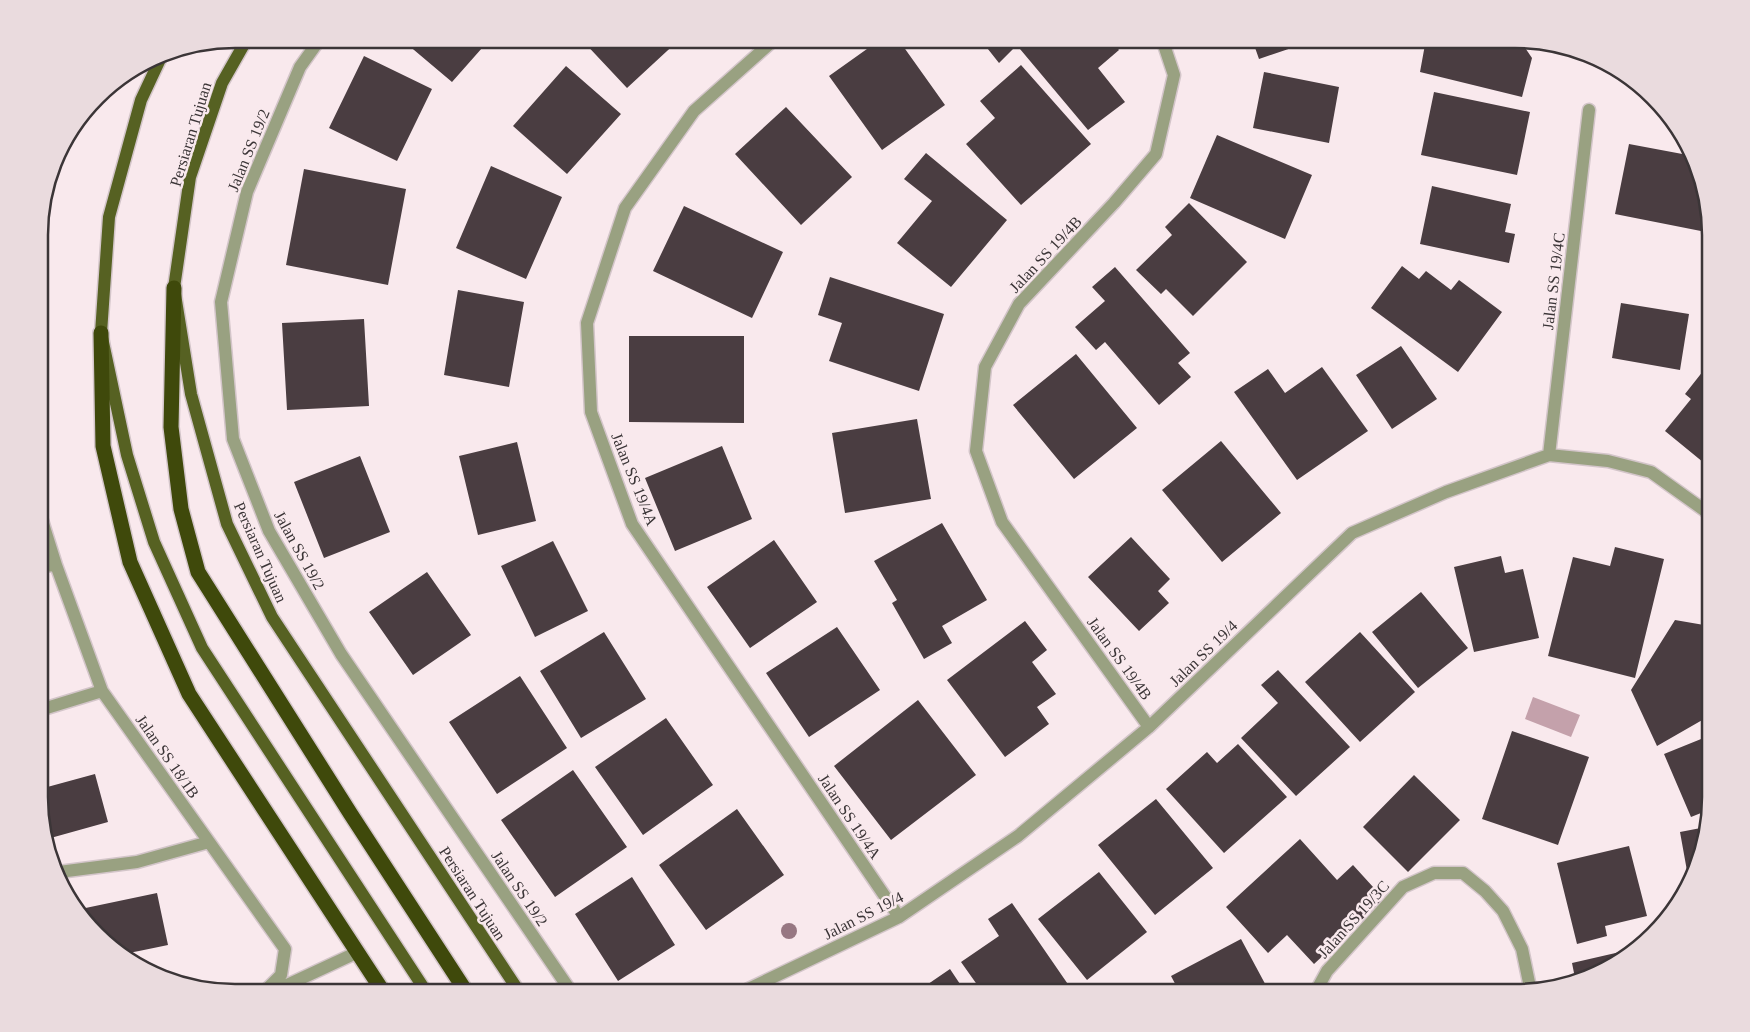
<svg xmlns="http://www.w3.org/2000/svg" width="1750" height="1032" viewBox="0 0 1750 1032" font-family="Georgia,serif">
<rect width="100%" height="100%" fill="#f9e9ed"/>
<path fill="#c4a1ab" d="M1533,697l47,18 -9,22 -46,-18z"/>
<path fill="#4a3d41" d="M401,39h89l-38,43z
M581,39h99l-53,49z
M881,39h17l47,66 -63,45 -53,-74z
M980,39h36l-3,10 -14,14z
M1024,39h86l9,11 -21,18 27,34 -37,28 -68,-81z
M1252,39h66l-59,20z
M1426,39h93l13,19 -10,39 -102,-25z
M364,56l68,33 -35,72 -68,-33z
M1021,65l70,79 -70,61 -55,-61 29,-26 -15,-17z
M566,66l55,48 -54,60 -54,-48z
M1264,72l75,15 -10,56 -76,-15z
M1434,92l96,20 -13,63 -96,-20z
M786,107l66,70 -51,48 -66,-71z
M1217,135l95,40 -27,64 -95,-41z
M1629,144l64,12 8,16 10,50v11l-96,-19z
M926,153l81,67 -56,67 -54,-44 35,-42 -28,-22z
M491,166l71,31 -36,82 -70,-31z
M304,169l102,20 -18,96 -102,-20z
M1432,186l79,18 -6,28 10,2 -6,29 -89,-19z
M1189,203l58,59 -54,54 -27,-27 -5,5 -25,-24 36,-35 -7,-8z
M684,206l99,46 -31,66 -99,-47z
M1402,266l17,13 7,-8 25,19 8,-10 43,32 -44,60 -87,-64z
M1115,267l75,86 -12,10 13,14 -32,28 -54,-63 -9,8 -21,-23 30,-26 -13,-14z
M830,277l114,37 -25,77 -90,-30 13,-38 -24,-8z
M458,290l66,12 -15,85 -65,-12z
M1621,303l68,11 -9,56 -68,-12z
M364,319l5,87 -82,4 -5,-87z
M629,336h115v87l-115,-1z
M1401,346l36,53 -45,30 -36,-54z
M1076,354l61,74 -63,51 -61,-74z
M1711,361v104l-2,2 -44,-36 26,-32 -6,-5z
M1322,367l46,64 -71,49 -63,-88 34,-23 17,24z
M917,419l14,80 -86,14 -13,-80z
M1221,441l60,72 -59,49 -60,-72z
M517,442l19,79 -58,14 -19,-79z
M722,446l30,73 -77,32 -30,-73z
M360,456l30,76 -66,26 -30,-76z
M942,523l45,77 -45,26 10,17 -28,16 -32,-56 5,-3 -23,-39z
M1131,537l39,42 -12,12 11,12 -30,28 -51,-54z
M774,540l43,62 -67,46 -43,-61z
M553,541l35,70 -53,26 -34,-71z
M1615,547l49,12 -29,119 -87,-22 25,-99 37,9z
M1501,556l4,17 18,-4 16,69 -65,14 -20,-85z
M427,572l44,63 -58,40 -44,-63z
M1421,592l47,56 -50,40 -46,-56z
M1675,620l29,5 7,13v77l-54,31 -26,-56z
M1025,621l22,29 -15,12 24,32 -19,13 12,17 -44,33 -58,-77z
M837,627l43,63 -71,47 -43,-64z
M604,632l42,67 -65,39 -41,-67z
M1360,632l55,60 -55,50 -55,-60z
M1278,670l72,77 -54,49 -55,-58 37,-35 -17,-18z
M520,676l47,72 -70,46 -48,-72z
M918,700l58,75 -85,65 -57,-74z
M666,718l47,67 -70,50 -48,-68z
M1512,731l77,26 -31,88 -76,-26z
M1711,735v74l-20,8 -27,-63z
M1238,744l49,53 -63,56 -58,-64 41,-37 10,11z
M573,770l54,77 -72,50 -54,-77z
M95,774l13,48 -61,17 -7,-17v-33z
M1414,775l46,45 -52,52 -45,-45z
M1156,799l57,69 -58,47 -57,-70z
M737,809l47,66 -78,55 -47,-65z
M1706,827l-17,55 -9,-50z
M1300,839l37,41 16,-15 31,34 -70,65 -27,-29 -19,18 -42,-46z
M1629,846l18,70 -42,10 2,10 -30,8 -20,-81z
M1099,872l48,60 -60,48 -49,-61z
M632,877l43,68 -57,36 -43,-67z
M157,893l11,52 -29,6 -16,3 -47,-44z
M1012,903l62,90h-91l-22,-31 38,-26 -11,-17z
M1241,939l29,54h-90l-9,-17z
M1633,949v3l-20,15 -38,11 -3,-15z
M950,969l16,24h-51z
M1143,985l5,8h-15z"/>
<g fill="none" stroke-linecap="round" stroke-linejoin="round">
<g stroke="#d3c5c9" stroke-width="15">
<path id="minor" d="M320,39l-20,28 -53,125 -26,110 12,137 36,92 72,123 231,339
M775,39l-81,72 -69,97 -38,115 4,89 41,112 267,393
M1549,455l40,-345
M40,514l16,51 46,126 183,258 -4,26 -18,18
M40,566l16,-1
M40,710l62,-19
M1149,727l-147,-205 -26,-71 9,-84 34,-63 95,-101 42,-49 18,-79 -12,-36
M59,872l78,-10 72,-20
M270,993l88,-41
M740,993l159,-76 119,-81 131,-109 203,-194 94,-41 103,-37 59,6 43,11 60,43
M1315,993l12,-22 76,-84 31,-14h29l22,18 18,20 19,38 9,43"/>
</g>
<g stroke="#d3c5c9" stroke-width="15">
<path id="major" d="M247,39l-25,44 -32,94 -16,111 17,106 36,130 45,93 248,376
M163,53l-22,47 -32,117 -8,116 26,122 27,87 48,106 225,345"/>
</g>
<g stroke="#d3c5c9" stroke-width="18">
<path id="highway" d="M174,288l-3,139 10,82 17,63 152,241 117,180
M101,333l2,113 27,116 59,132 195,299"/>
</g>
<use href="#minor" stroke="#99a181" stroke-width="12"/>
<use href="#major" stroke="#566122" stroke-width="12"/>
<use href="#highway" stroke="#3f490b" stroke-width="15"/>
</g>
<circle fill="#977782" cx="789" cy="931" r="8"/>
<g text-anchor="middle" stroke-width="5" stroke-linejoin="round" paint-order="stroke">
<g font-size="16" fill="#3b3537" stroke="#f9e9ed">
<text transform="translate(190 134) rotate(-73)" y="6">Persiaran Tujuan</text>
<text transform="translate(248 150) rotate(-68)" y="6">Jalan SS 19/2</text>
<text transform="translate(1045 254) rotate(-47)" y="6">Jalan SS 19/4B</text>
<text transform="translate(1553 281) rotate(-83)" y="6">Jalan SS 19/4C</text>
<text transform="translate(635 479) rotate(68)" y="6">Jalan SS 19/4A</text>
<text transform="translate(300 550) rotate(61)" y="6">Jalan SS 19/2</text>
<text transform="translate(261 552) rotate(66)" y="6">Persiaran Tujuan</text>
<text transform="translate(1203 653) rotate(-44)" y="6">Jalan SS 19/4</text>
<text transform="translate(1120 658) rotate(54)" y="6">Jalan SS 19/4B</text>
<text transform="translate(168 756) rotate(55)" y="6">Jalan SS 18/1B</text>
<text transform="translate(850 816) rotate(56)" y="6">Jalan SS 19/4A</text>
<text transform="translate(520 888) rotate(56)" y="6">Jalan SS 19/2</text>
<text transform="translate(473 893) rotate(57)" y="6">Persiaran Tujuan</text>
<text transform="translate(863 915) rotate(-27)" y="6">Jalan SS 19/4</text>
<text transform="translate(1353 919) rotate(-48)" y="6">Jalan SS 19/3C</text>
</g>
</g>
<path d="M0 0H1750V1032H0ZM235 48H1515A187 187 0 0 1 1702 235V797A187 187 0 0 1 1515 984H235A187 187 0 0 1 48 797V235A187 187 0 0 1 235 48Z" fill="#eadbde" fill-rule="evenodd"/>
<path fill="none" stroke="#3b3537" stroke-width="2.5" d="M235 48H1515A187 187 0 0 1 1702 235V797A187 187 0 0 1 1515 984H235A187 187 0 0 1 48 797V235A187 187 0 0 1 235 48Z"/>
</svg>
